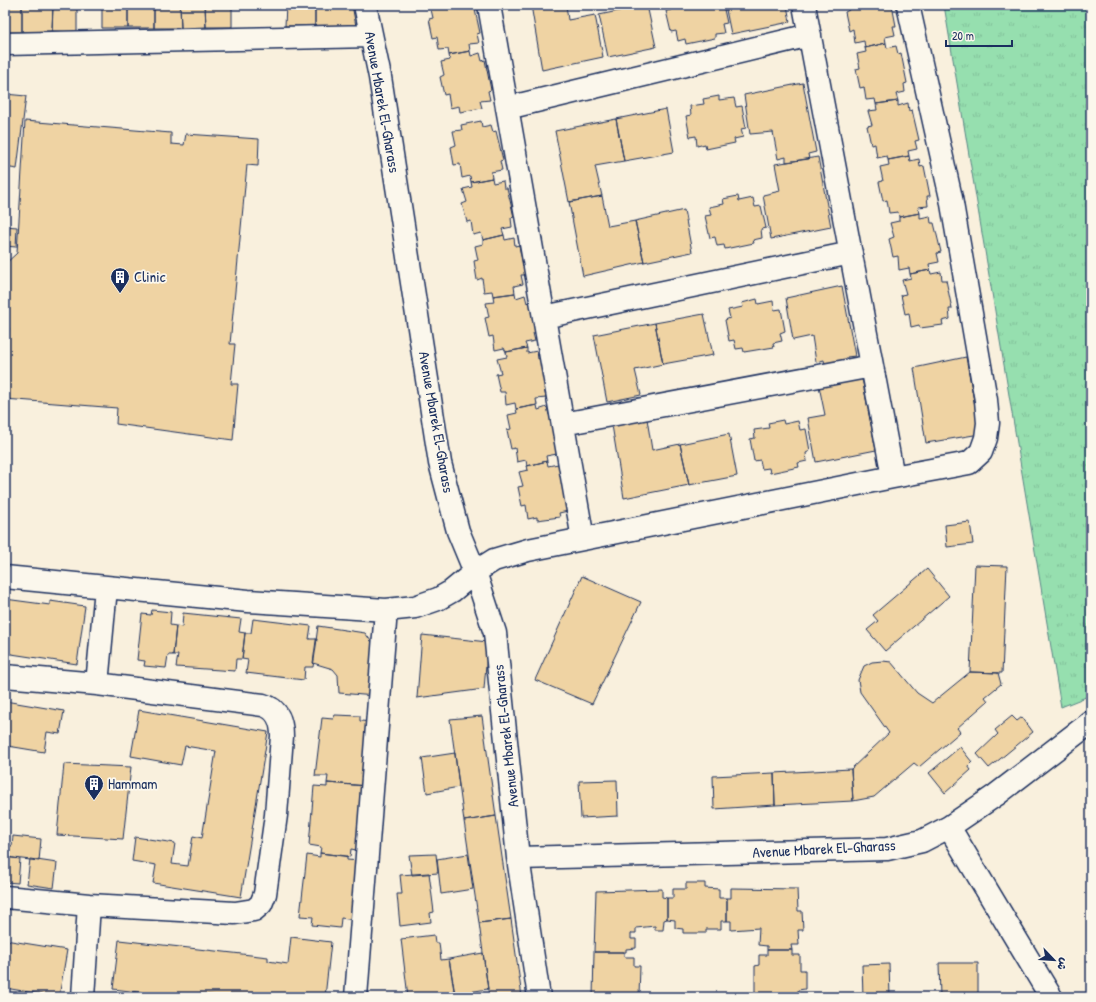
<svg xmlns="http://www.w3.org/2000/svg" width="1096" height="1002" viewBox="0 0 1096 1002" font-family="'Patrick Hand','Playpen Sans Arabic',sans-serif">
<defs>
<pattern id="grass-tufts" width="24" height="20" patternUnits="userSpaceOnUse"><rect width="24" height="20" fill="#96dfaf"/><path d="M3 7l-1-3M5 7V3M7 7l1-3M15 17l-1-3M17 17v-4M19 17l1-3" fill="none" stroke="#81c099"/></pattern>
</defs>
<rect width="100%" height="100%" fill="#f9f0dd"/>
<filter id="ink" filterUnits="userSpaceOnUse"><feTurbulence type="fractalNoise" baseFrequency=".025" numOctaves="2"/><feDisplacementMap in="SourceGraphic" scale="8" xChannelSelector="R" yChannelSelector="G"/><feConvolveMatrix kernelMatrix="1 2 1 2 8 2 1 2 1" color-interpolation-filters="sRGB"/></filter>
<g filter="url(#ink)">
<path fill="url(#grass-tufts)" stroke="#588786" d="M944,5h147v690l-30,12z"/>
<path fill="#efd3a3" stroke="#1b2f5e" d="M5,5h17v27h-17z
M22,5h31l-1,26 -30,1z
M53,5h24v27l-25,-1z
M102,5h26v23h-26z
M128,5h26v23h-26z
M154,5h26l1,23h-27z
M180,5h25l1,22 -25,1z
M205,5h27v22h-26z
M286,5h29v21h-30z
M315,5h37l4,21h-41z
M430,5h44l6,28 -3,1 2,9 -10,1 1,7 -21,4 -1,-6 -9,1 -2,-13 -4,1 -4,-19 4,-1z
M531,5h35l2,15 27,-5 8,42 -61,13z
M647,5l9,42 -48,10 -9,-42z
M671,5h52l4,18 -5,1 2,9 -9,1v4l-29,6 -1,-5 -7,2 -2,-10 -5,1 -5,-21 6,-1z
M725,5h62l3,17 -59,12z
M848,5h44l4,21h-3l2,9 -10,2 1,6 -21,5 -1,-7 -9,2 -2,-14 -4,2 -4,-19 4,-2z
M886,43l1,5 9,-2 2,8 3,-1 6,30 -3,1 1,8 -9,2 2,7 -22,3 -1,-5 -9,1 -2,-13 -4,1 -4,-19 4,-1 -3,-14 9,-2 -1,-4z
M470,51l1,5 9,-3 2,8 3,-1 6,30 -3,1 2,9 -10,1 2,7 -22,4 -1,-6 -9,2 -2,-14 -4,1 -4,-18 4,-2 -3,-13 9,-2 -1,-5z
M803,83l13,69 -8,2 1,5 -23,3v-5l-8,2 -5,-27 -23,2 -6,-39z
M5,94l21,2 -9,73 -12,-2z
M719,96v4l15,-2 2,9 6,-1 4,22 -5,1 2,8 -9,2 1,4 -29,6 -1,-5 -8,2 -1,-10 -6,1 -4,-21 5,-1 -1,-9 14,-2 -1,-5z
M898,101v5l10,-3 1,8 3,-1 7,30 -4,1 2,8 -9,2 1,5 -21,4 -1,-4 -10,2 -2,-14 -4,1 -4,-19 5,-1 -4,-14 9,-1 -1,-6z
M666,109l8,43 -50,9 -8,-42z
M616,119l8,42 -29,5 7,30 -33,6 -14,-71z
M25,121l146,12v11l13,1 2,-11 73,5 -1,27 -11,-1 -17,179h5l-4,40h7l-5,56 -117,-16 1,-16 -112,-9v-45l4,-26 -4,-4v-60l12,-11z
M481,121l1,6 9,-2 2,7 3,-1 7,29 -3,1 2,9 -11,2 1,6 -21,4 -1,-6 -8,2 -2,-14 -6,1 -3,-18 5,-2 -3,-14 9,-1 -1,-5z
M909,156l1,5 9,-2 1,8 4,-1 6,30h-3l1,10 -10,1 2,6 -21,4 -1,-5 -9,1 -2,-13 -4,1 -4,-19 4,-1 -3,-14 9,-2 -1,-5z
M818,157l13,70 -60,12 -8,-44 17,-4 -5,-27z
M492,178l1,5 10,-2 1,7h3l7,29 -3,1 1,9 -10,2 2,6 -21,5 -2,-7 -8,2 -2,-14 -4,1 -5,-18 5,-2 -4,-13 9,-2 -1,-5z
M602,196l6,30 27,-5 9,41 -61,14 -14,-74z
M738,196l1,5 14,-3 2,9 6,-1 5,22 -5,1 1,9 -9,2 1,3 -29,6 -1,-4 -7,1 -2,-9 -5,1 -5,-22 6,-1 -2,-8 15,-3 -1,-5z
M684,210l8,42 -48,10 -9,-41z
M920,213v5l10,-2 1,7h3l7,29 -4,1 2,9 -10,2 1,6 -20,4 -1,-6 -10,2 -1,-14 -5,1 -4,-18 5,-2 -4,-14 9,-2v-4z
M5,226l12,1 -1,20 -11,-1z
M504,235l1,5 9,-2 1,8 4,-1 6,30h-4l2,9 -9,2 1,7 -22,3 -1,-5 -8,1 -2,-14 -5,2 -3,-19 4,-1 -3,-14 8,-2v-4z
M930,270l1,4 10,-2 1,8h4l6,29h-3l1,10 -8,2 1,4 -23,3 -1,-3 -8,2 -2,-14 -4,1 -4,-19 5,-1 -4,-14 9,-2 -1,-4z
M842,286l13,70 -8,1v3l-22,5 -1,-5 -8,2 -4,-26 -19,4 -7,-42z
M515,293l1,5 9,-3 2,8 3,-1 6,30 -3,1 2,8 -10,2 2,5 -21,4 -2,-4 -9,2 -2,-14 -4,1 -4,-19 4,-1 -3,-14 8,-1 -1,-6z
M757,299l1,5 15,-3 1,9 7,-1 4,22 -5,2 2,8 -9,2 1,4 -30,5 -1,-4 -7,1 -2,-9 -5,1 -4,-21 5,-2 -2,-8 15,-3 -1,-4z
M704,314l9,41 -50,9 -8,-41z
M655,323l8,41 -28,6 6,25 -34,7 -13,-67z
M527,348v5l10,-2 1,8 3,-1 7,30h-4l2,10 -10,1 1,6 -21,4 -1,-6 -9,2 -1,-13h-5l-4,-18 5,-1 -4,-14 10,-2 -1,-5z
M966,357l14,77 -54,9 -12,-75z
M862,378l14,72 -60,12 -8,-44 17,-3 -6,-29z
M537,405l1,5 9,-3 2,8h3l6,29 -3,1 2,9 -11,2 1,5 -20,5 -1,-6 -9,2 -2,-14 -4,1 -4,-19 4,-1 -3,-14 9,-2 -1,-4z
M647,419l5,31 28,-6 9,41 -65,13 -12,-73z
M783,420l1,4 14,-3 2,9 6,-1 4,22 -4,2 1,8 -9,2 1,4 -29,6 -1,-5 -7,1 -2,-9 -6,1 -4,-22 5,-1 -1,-8 15,-2 -1,-5z
M729,434l8,42 -48,9 -9,-41z
M547,461l1,5 10,-2 2,8h3l5,39 -9,2 1,4 -23,3v-3l-9,2 -2,-14 -4,1 -4,-19 5,-1 -4,-14 9,-2 -1,-4z
M970,522l3,22 -26,3 -2,-22z
M975,565l32,1 -5,107 -32,-1z
M927,569l22,27 -64,55 -18,-21 11,-9 -5,-6z
M582,576l59,26 -49,102 -57,-24z
M5,599l45,6v-4l35,5 -8,58 -72,-11z
M152,610l19,2 -1,13 6,1 -3,29h-5l-2,13 -22,-2 1,-5 -8,-1 5,-46 9,1z
M183,613l58,6 -2,13 6,1 -3,26h-6l-1,12 -59,-4 2,-12h-5l3,-29 6,1z
M253,619l58,7 -2,13h8l-4,28h-8l-1,13 -58,-7 2,-13 -6,-1 3,-26h6z
M318,626l47,7 12,16 -2,47 -36,-3 -1,-18 -5,-6 -20,-6z
M422,635l66,7 -4,47 -67,9z
M883,661l8,1 26,31 15,10 38,-31 28,1 3,11 -16,13 3,4 -31,27 3,4 -41,35 -5,-4 -40,34 -21,4 -2,-32 38,-36 -29,-41 -2,-12 6,-14 8,-4z
M5,701l59,10 -4,23 -13,-2 -3,20 -36,-6 1,-11 -4,-1z
M139,710l129,22 -27,165 -88,-14 3,-18 -24,-4 3,-24 40,6 -3,21 16,2 5,-30 9,2 14,-87 -31,-5 -4,19 -50,-9z
M335,715l25,1v5l14,1 -6,64 -41,-3 1,-7h-13l7,-58 11,1z
M482,716l14,100 -32,5 -14,-102z
M1012,716l5,5 5,-4 11,15 -44,36 -12,-14 21,-20 -3,-4z
M960,747l12,15 -4,4 3,4 -26,23 -16,-20z
M455,753l4,34 -32,6 -5,-35z
M64,764l67,3 -8,72 -66,-4z
M851,769l2,32 -78,4 -1,-32z
M774,773l1,32 -61,4 -1,-33z
M617,780l1,36 -37,2 -2,-37z
M327,783l41,3 -7,65 -10,-2 -1,8 -30,-4 1,-6 -12,-2 5,-59 13,1z
M496,816l15,103 -32,4 -15,-102z
M13,836l28,3 -2,22 -34,-4v-12l7,1z
M320,853l27,3v4l14,1 -7,59 -13,-2 -1,10 -28,-3 1,-8 -13,-1 7,-61 13,2z
M436,854l2,19 -26,2 -3,-20z
M468,854l5,35 -32,5 -4,-35z
M5,857l15,2 -2,24 -13,-1z
M30,859l27,4 -3,25 -27,-4z
M429,873l5,39 -4,1 1,9 -31,4 -3,-32h5l-2,-19z
M686,883h19v5l14,1v9h8v23h-6v8h-15v4h-23v-4l-8,-1v-8l-8,-1v-21h6v-9h13z
M731,888l66,1 1,22h4l1,19h-5l1,15h-8l1,5h-25v-4l-9,-1 1,-17 -28,2v-9h-4v-23h4z
M662,889v8l5,1v21l-3,1 -1,10h-8v-4l-19,2v5h-5v6h5v9l-10,1v3h-32l2,-61z
M511,919l11,78h-33l-10,-74z
M434,935l1,8h4l2,17 8,-1 6,38h-47l-7,-58z
M291,937l40,5 -6,55h-95l-30,-3v3h-19l-68,-8 6,-49 149,17v4l20,3z
M5,940l62,10 -8,47 -54,-9z
M767,950h25v5h8v15h5v19l-7,1 1,7h-40v-2h-4v-29l4,-1v-10h8z
M594,952h30v5h10v9h6l-1,30 -46,1z
M483,953l5,36 -33,5 -6,-35z
M939,963h39v34h-38z
M889,964l1,33h-27l-1,-32z"/>
<g fill="none" stroke-linecap="round" stroke-linejoin="round">
<g stroke="#1b2f5e" stroke-width="25">
<path id="minor" d="M365,5l15,72 60,386 18,68 17,41 20,61 23,225 21,139
M489,5l94,534
M804,5l89,472
M5,44l366,-8
M507,108l303,-73
M544,317l307,-64
M563,424l309,-58
M5,577l243,24 138,9 29,-3 23,-8 14,-8 23,-19 19,-12 34,-10 365,-73 76,-14 12,-11 5,-14 2,-15 -2,-23 -35,-202 -43,-193
M5,676l92,8 166,21c15,4 19,17 19,31l-6,79 -11,79 -4,10 -7,6 -19,3 -146,-8 -84,-8
M97,684l9,-96
M949,827l102,170
M518,858l369,-9 35,-8 27,-14 47,-32 95,-73
M83,997l6,-92
M356,997l30,-387"/>
</g>
<use href="#minor" stroke="#fbf7ec" stroke-width="22"/>
</g>
</g>
<defs>
<g id="building-pin" transform="scale(1)"><path d="M0 17L-7.5 6A9.5 9.5 0 1 1 7.5 6Z" fill="#1b2f5e" stroke="#fbf7ec"/><path d="M-4-6H4V6H1V3H-1V6H-4ZM-2.5-4.3h1.7v1.8h-1.7ZM.8-4.3h1.7v1.8H.8ZM-2.5-1h1.7V.8h-1.7ZM.8-1h1.7V.8H.8Z" fill="#fff"/></g>
</defs>
<g fill-rule="evenodd">
<use href="#building-pin" x="120" y="277"/>
<use href="#building-pin" x="94" y="784"/>
</g>
<g text-anchor="middle" stroke-width="3.5" stroke-linejoin="round" paint-order="stroke">
<g font-size="15" fill="#1b2f5e" stroke="#fbf7ec">
<text transform="translate(382 102) rotate(80)" y="5">Avenue Mbarek El-Gharass</text>
<text transform="translate(436 422) rotate(80)" y="5">Avenue Mbarek El-Gharass</text>
<text transform="translate(506 736) rotate(-96)" y="5">Avenue Mbarek El-Gharass</text>
<text transform="translate(824 849) rotate(-3)" y="5">Avenue Mbarek El-Gharass</text>
</g>
<g font-size="15" fill="#1b2f5e" stroke="#fbf7ec" text-anchor="start">
<text x="134" y="282">Clinic</text>
<text x="108" y="789">Hammam</text>
</g>
</g>
<rect width="1096" height="1002" fill="none" stroke="#fbf7ec" stroke-width="20"/>
<rect x="10" y="10" width="1076" height="982" fill="none" stroke="#1b2f5e" stroke-width="1.5" filter="url(#ink)"/>
<g transform="translate(1054 960) rotate(115)" stroke="#fbf7ec" stroke-width="3" paint-order="stroke">
<path d="M0-3L7 15L0 10L-7 15Z" fill="#1b2f5e"/>
<text y="-6" font-size="11" font-weight="bold" text-anchor="middle" fill="#1b2f5e">ش</text>
</g>
<path d="M946 40v6h66v-6" fill="none" stroke="#1b2f5e" stroke-width="2"/>
<text x="952" y="40" font-size="12" fill="#1b2f5e" stroke="#fbf7ec" stroke-width="3" paint-order="stroke">20 m</text>
</svg>
